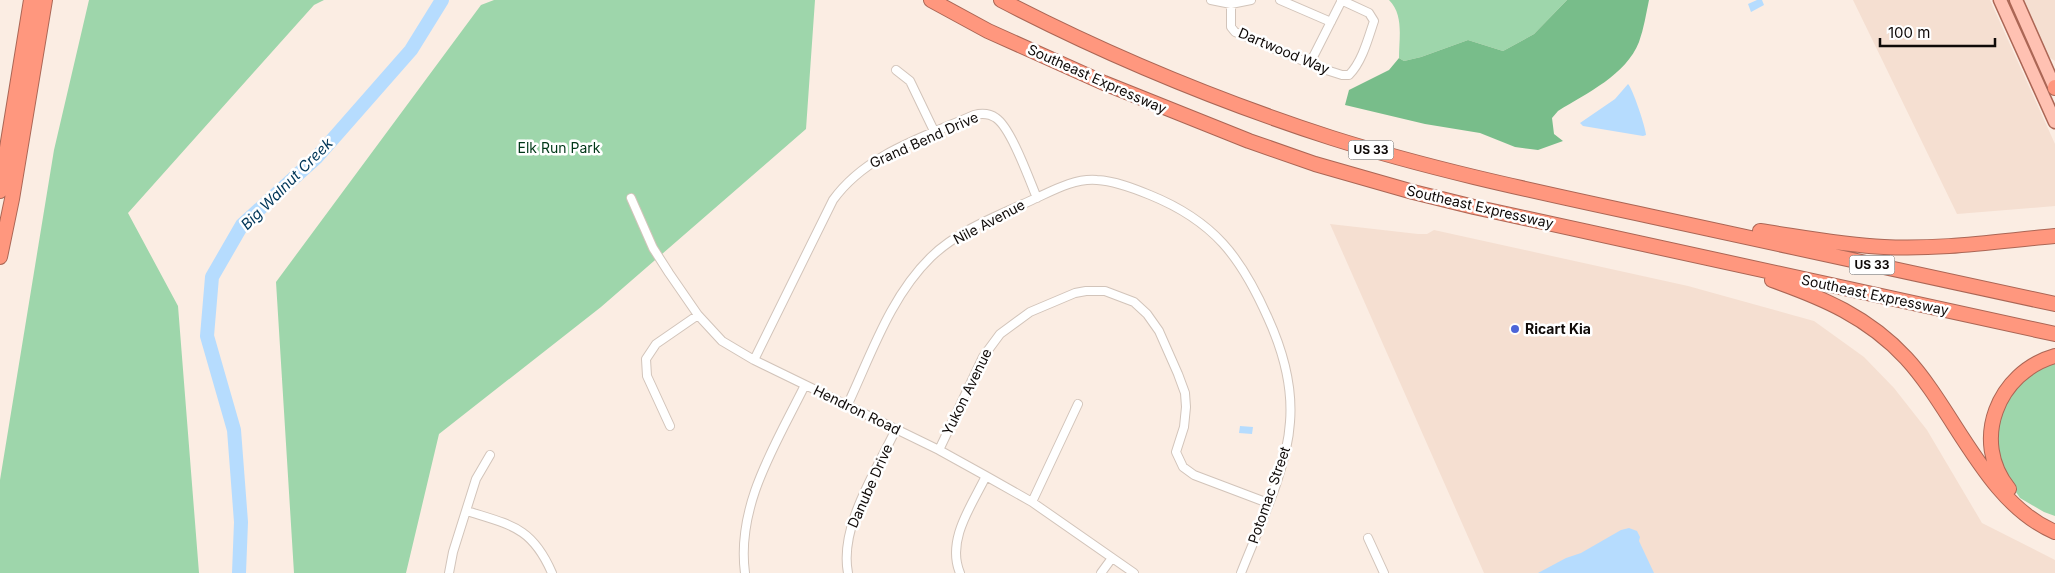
<svg xmlns="http://www.w3.org/2000/svg" width="2055" height="573" viewBox="0 0 2055 573" font-family="Inter,sans-serif">
<rect width="100%" height="100%" fill="#fbede3"/>
<path fill="#f5dfd1" d="M1853,0h137l65,144v62l-98,8z
M2023,0h32v61l-8,-5z
M1330,224l88,10h9l7,-4 254,56 126,35 50,36 30,31 33,42 55,93 73,37v13h-571z"/>
<path fill="#9ed6ab" d="M89,0h235l-10,5 -186,208 50,93 21,267h-199v-93l54,-330z
M494,0h321l-9,129 -205,178 -162,127 -33,139h-112l-18,-291 205,-277z
M1389,0h178l-33,34 -31,17 -35,-11 -47,17 -17,4 -5,-3c0,-21 5,-43 -10,-58z
M2055,362v154l-11,-4 -24,-14 -16,-24 -8,-27v-24l12,-28 22,-24z"/>
<path fill="#78bd8a" d="M1567,0h82c-3,14 -5,28 -10,42 -13,33 -52,51 -81,69l-6,7 2,16 9,7 -25,9 -23,-3 -35,-14 -55,-9 -80,-19 4,-15 40,-20 10,-12 5,3 17,-4 47,-17 35,11 31,-17z"/>
<path fill="#b6dcfe" d="M1757,0h5l2,5 -13,7 -3,-8z
M1628,84c4,3 18,44 18,51l-3,1 -60,-10 -3,-3 35,-24z
M1240,426l13,1 -1,7 -13,-1z
M1629,528l8,3 3,6 -1,4 15,32h-116l28,-15 15,-5 40,-23z"/>
<g fill="none" stroke-linecap="round" stroke-linejoin="round">
<path stroke="#b6dcfe" stroke-width="14" d="M239,573l2,-51 -7,-92 -27,-94 5,-59 30,-52 75,-68 94,-107 31,-50"/>
<g stroke="#d2c4ba" stroke-width="10">
<path id="minor" d="M1211,0l20,4 20,-4
M1280,0l51,22
M1231,4v23l4,5 85,36 22,7h7c13,-13 19,-36 25,-54l-5,-8 -28,-13
M1310,63l32,-63
M896,70l14,11 25,52
M631,198l22,50 16,25 29,42 24,26 32,19 185,90 47,26 46,26 102,71
M754,360l79,-160c33,-46 91,-63 141,-85 8,-2 15,-2 22,3 15,10 33,61 41,80
M847,406c24,-51 43,-109 84,-149 28,-27 66,-41 101,-57 20,-9 42,-22 65,-20 18,1 36,8 53,15 64,26 91,62 118,123 15,33 25,67 22,104 -3,48 -31,105 -49,151
M670,426l-23,-50 -1,-17 10,-15 42,-29
M939,450l44,-93 17,-23 30,-22 45,-19 11,-2h19l29,11 13,12 12,17 19,43 7,19 1,14 -2,20 -8,25 7,15 11,8 74,28
M1032,502l46,-98
M467,511c44,14 65,16 85,62
M1368,538l16,35
M449,573l4,-21 23,-73 14,-24
M745,573c-9,-68 31,-129 60,-188
M848,573c-9,-46 28,-102 48,-144
M960,573c-14,-33 12,-68 26,-97
M1101,573l11,-15"/>
</g>
<g stroke="#ab6655" stroke-width="15">
<path id="primary" d="M2000,0l55,122
M2016,0l39,88"/>
</g>
<g stroke="#ab6655" stroke-width="16">
<path id="motorway" d="M931,0l57,31 116,52 145,58 66,23 98,28 61,15 581,127
M1001,0c106,55 217,101 331,138 104,33 211,55 317,78 136,29 271,59 406,88
M2055,87v1
M0,191l31,-191
M1760,231c41,6 82,14 124,16 57,3 115,-6 171,-11
M0,257l12,-58 33,-199
M1772,280c51,18 96,37 134,78 49,53 80,145 149,174
M2009,489c-39,-48 -11,-117 46,-133"/>
</g>
<use href="#minor" stroke="#fff" stroke-width="8"/>
<use href="#primary" stroke="#ffc1b2" stroke-width="12"/>
<use href="#motorway" stroke="#ff977e" stroke-width="14"/>
</g>
<circle fill="#4c64d8" stroke="#fff" stroke-width="2" cx="1515" cy="329" r="5"/>
<g text-anchor="middle" stroke-width="5" stroke-linejoin="round" paint-order="stroke">
<g fill="#fff" stroke="#575452" stroke-width="1">
<rect x="1348.5" y="140.5" width="45" height="19" rx="4"/>
<rect x="1849.5" y="255.5" width="45" height="19" rx="4"/>
</g>
<g font-size="12" font-weight="bold" fill="#0f0a08">
<text x="1371" y="154">US 33</text>
<text x="1872" y="269">US 33</text>
</g>
<g font-size="14" fill="#0f0a08" stroke="#fff">
<text transform="translate(1284 51) rotate(23)" y="5">Dartwood Way</text>
<text transform="translate(1097 79) rotate(24)" y="5">Southeast Expressway</text>
<text transform="translate(924 140) rotate(-24)" y="5">Grand Bend Drive</text>
<text transform="translate(1480 207) rotate(13)" y="5">Southeast Expressway</text>
<text transform="translate(989 222) rotate(-28)" y="5">Nile Avenue</text>
<text transform="translate(1875 295) rotate(12)" y="5">Southeast Expressway</text>
<text transform="translate(967 392) rotate(-64)" y="5">Yukon Avenue</text>
<text transform="translate(857 410) rotate(26)" y="5">Hendron Road</text>
<text transform="translate(870 486) rotate(-66)" y="5">Danube Drive</text>
<text transform="translate(1269 495) rotate(-71)" y="5">Potomac Street</text>
</g>
<g font-size="14" fill="#003818" stroke="#fff">
<text x="559" y="153">Elk Run Park</text>
</g>
<g font-size="14" font-weight="bold" fill="#0f0a08" stroke="#fff" text-anchor="start">
<text x="1525" y="334">Ricart Kia</text>
</g>
<g font-size="15" font-style="italic" fill="#013658" stroke="#fff">
<text transform="translate(287 184) rotate(-45)" y="5">Big Walnut Creek</text>
</g>
</g>
<path d="M1880 38v8h115v-8" fill="none" stroke="#0f0a08" stroke-width="2.5"/>
<text x="1888" y="38" font-size="15" fill="#0f0a08" stroke="#ffffff" stroke-width="4" paint-order="stroke">100 m</text>
</svg>
